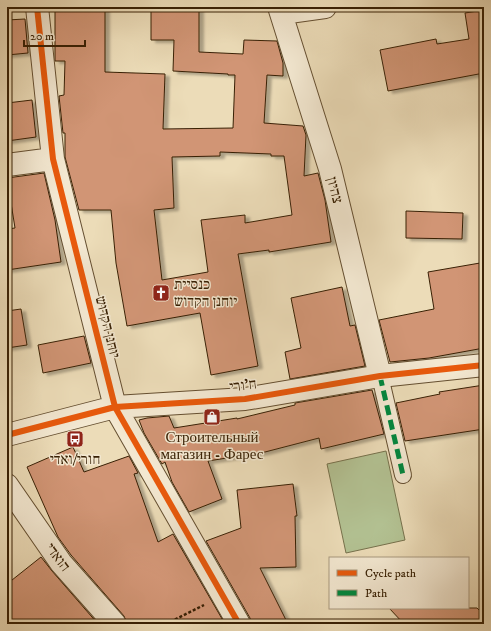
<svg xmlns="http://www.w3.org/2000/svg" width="491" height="631" viewBox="0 0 491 631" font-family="'IM FELL DW Pica','Frank Ruhl Libre',serif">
<defs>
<filter id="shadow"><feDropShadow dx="4.5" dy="2.5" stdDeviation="1" flood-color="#0004"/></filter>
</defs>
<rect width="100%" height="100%" fill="#ecdcb8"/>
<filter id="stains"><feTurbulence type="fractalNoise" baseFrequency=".005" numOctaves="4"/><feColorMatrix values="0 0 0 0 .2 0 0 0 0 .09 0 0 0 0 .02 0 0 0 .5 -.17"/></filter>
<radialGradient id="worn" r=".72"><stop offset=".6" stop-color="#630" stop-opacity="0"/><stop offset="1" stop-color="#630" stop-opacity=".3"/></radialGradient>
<path fill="#b3c293" stroke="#76714c" d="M386,451l19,89 -59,13 -19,-89z"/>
<path fill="#d19575" stroke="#382004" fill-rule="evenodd" filter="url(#shadow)" d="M55,7h50v65l60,2 -2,55 70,-1 2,-53h-7v-1l-55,-3 1,-31h-23v-33h48v45l44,2 1,-14 33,1 6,22v13l-16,-1 -3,48 39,3 3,9 -2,41 14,-3 7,27 6,42 -62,10v-2l-31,4 20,112 -47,9 -11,-62 -73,13 -11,-63 -5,-53h-32l-14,-53v-24h-2l-4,-37 5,-1 1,-34h-10zM220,152l51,2v2h13l8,59 -47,8v-8l-44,5 7,52 -46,8 -8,-70 20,-2 -2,-51 48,-1z
M484,10v63l-96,18 -8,-41 56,-11 1,5 32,-5 -4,-26z
M25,19l3,34 -21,2v-35z
M32,100l4,37 -29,4v-38z
M44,173l11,47 6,42 -54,8v-41l8,-1 -8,-50z
M406,211l57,2 -1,26 -56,-1z
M480,263l4,24v61l-55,10 -39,4 -11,-42 55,-11 -6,-37z
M342,287l8,39 5,-1 10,41 -75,13 -5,-27 16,-4 -10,-50z
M21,309l6,36 -20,3v-37z
M84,336l7,27 -48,10 -5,-28z
M484,385v44l-79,12 -9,-38 44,-9 -1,-2z
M372,390l12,44 -63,15 -2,-11 -54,14 -57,9 14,38 -33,13 -17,-30 -7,-20 -3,2 -18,-31 -5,-13 8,-2 22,-2 5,12 63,-10v1l58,-14v-2z
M73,447l11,25 45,-16 9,17 -4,1 24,68 15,-8 52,90h-98l-3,-8 -53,-61 -13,-18 -31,-70z
M293,484l4,32h-2l1,51 -36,1 28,56h-37l-1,-6 -44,-77 35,-13 -4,-38z
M41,557l11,14 46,53h-91v-40z
M389,608h88l7,7v9h-80z"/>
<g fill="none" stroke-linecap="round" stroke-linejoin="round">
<g stroke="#654f31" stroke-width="18">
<path id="pedestrian" d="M380,376l23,99"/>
</g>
<g stroke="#654f31" stroke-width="24">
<path id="minor" d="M37,7l16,152 62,248 124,217
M279,7l51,162 50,207
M282,13l43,-6
M7,165l46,-6
M7,435l108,-28 130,-8 135,-23 104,-11
M7,485l54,78 54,61"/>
</g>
<path stroke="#382004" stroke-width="2.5" stroke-dasharray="3 2" stroke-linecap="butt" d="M166,624l38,-19"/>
<use href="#pedestrian" stroke="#f3e8d1" stroke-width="16"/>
<use href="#minor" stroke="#f3e8d1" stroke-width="22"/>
<path stroke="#00873e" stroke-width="5" stroke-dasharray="10 5" stroke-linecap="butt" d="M380,376l23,99"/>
<g stroke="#f3e8d1" stroke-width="8">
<path id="cycleway" d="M37,7l16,152 62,248 124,217
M7,435l108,-28 130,-8 135,-23 104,-11"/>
</g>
<use href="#cycleway" stroke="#e8590c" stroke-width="6"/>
</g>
<defs>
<g id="church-square" transform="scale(0.9)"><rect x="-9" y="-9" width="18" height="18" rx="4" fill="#8f2418" stroke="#f3e8d1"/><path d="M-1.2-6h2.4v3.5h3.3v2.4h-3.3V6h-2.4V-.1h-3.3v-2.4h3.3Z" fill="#fff"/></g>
<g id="shop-square" transform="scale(0.9)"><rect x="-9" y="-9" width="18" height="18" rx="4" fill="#8f2418" stroke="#f3e8d1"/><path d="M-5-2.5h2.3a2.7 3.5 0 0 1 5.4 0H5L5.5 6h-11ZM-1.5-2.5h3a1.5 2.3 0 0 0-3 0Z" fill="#fff"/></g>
<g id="bus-square" transform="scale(0.9)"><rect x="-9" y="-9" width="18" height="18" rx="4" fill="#8f2418" stroke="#f3e8d1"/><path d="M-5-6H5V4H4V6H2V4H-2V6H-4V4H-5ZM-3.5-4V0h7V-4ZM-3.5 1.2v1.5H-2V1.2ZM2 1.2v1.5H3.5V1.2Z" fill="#fff"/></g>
</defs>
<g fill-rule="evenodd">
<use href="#church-square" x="161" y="293"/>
<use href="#shop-square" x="212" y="417"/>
<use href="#bus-square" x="75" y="439"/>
</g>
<g text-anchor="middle" stroke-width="3" stroke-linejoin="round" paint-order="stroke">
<g font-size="15" fill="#382004" stroke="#f3e8d1">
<text transform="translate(335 190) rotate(76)" y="5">צהיון</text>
<text transform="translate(108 327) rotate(76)" y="5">יוחנן הקדוש</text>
<text transform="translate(243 385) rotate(-7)" y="5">ח'ורי</text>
<text transform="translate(58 557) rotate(53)" y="5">הואדי</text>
</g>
<g font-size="15" fill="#382004" stroke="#f3e8d1">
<text x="174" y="289" text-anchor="start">כנסיית<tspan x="174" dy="17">יוחנן הקדוש</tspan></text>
<text x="212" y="442">Строительный<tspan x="212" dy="17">магазин - Фарес</tspan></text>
<text x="75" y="464">חורי/ואדי</text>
</g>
</g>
<rect width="491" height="631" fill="none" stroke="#ecdcb8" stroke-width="24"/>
<rect x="8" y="8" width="475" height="615" fill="none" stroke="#382004" stroke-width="2"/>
<rect x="12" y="12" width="467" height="607" fill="none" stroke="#382004"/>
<rect x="329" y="557" width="140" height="52" fill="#f3e8d1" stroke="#a8987f"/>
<rect x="337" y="570" width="20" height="6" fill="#e8590c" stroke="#a8987f"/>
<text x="365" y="577" font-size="12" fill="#382004">Cycle path</text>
<rect x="337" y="590" width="20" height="6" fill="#00873e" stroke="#a8987f"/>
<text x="365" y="597" font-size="12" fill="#382004">Path</text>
<path d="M24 40v6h61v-6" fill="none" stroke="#382004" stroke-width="2"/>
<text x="30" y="40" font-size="12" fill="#382004" stroke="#f3e8d1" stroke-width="3" paint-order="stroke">20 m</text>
<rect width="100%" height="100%" filter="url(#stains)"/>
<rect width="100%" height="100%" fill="url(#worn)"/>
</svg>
